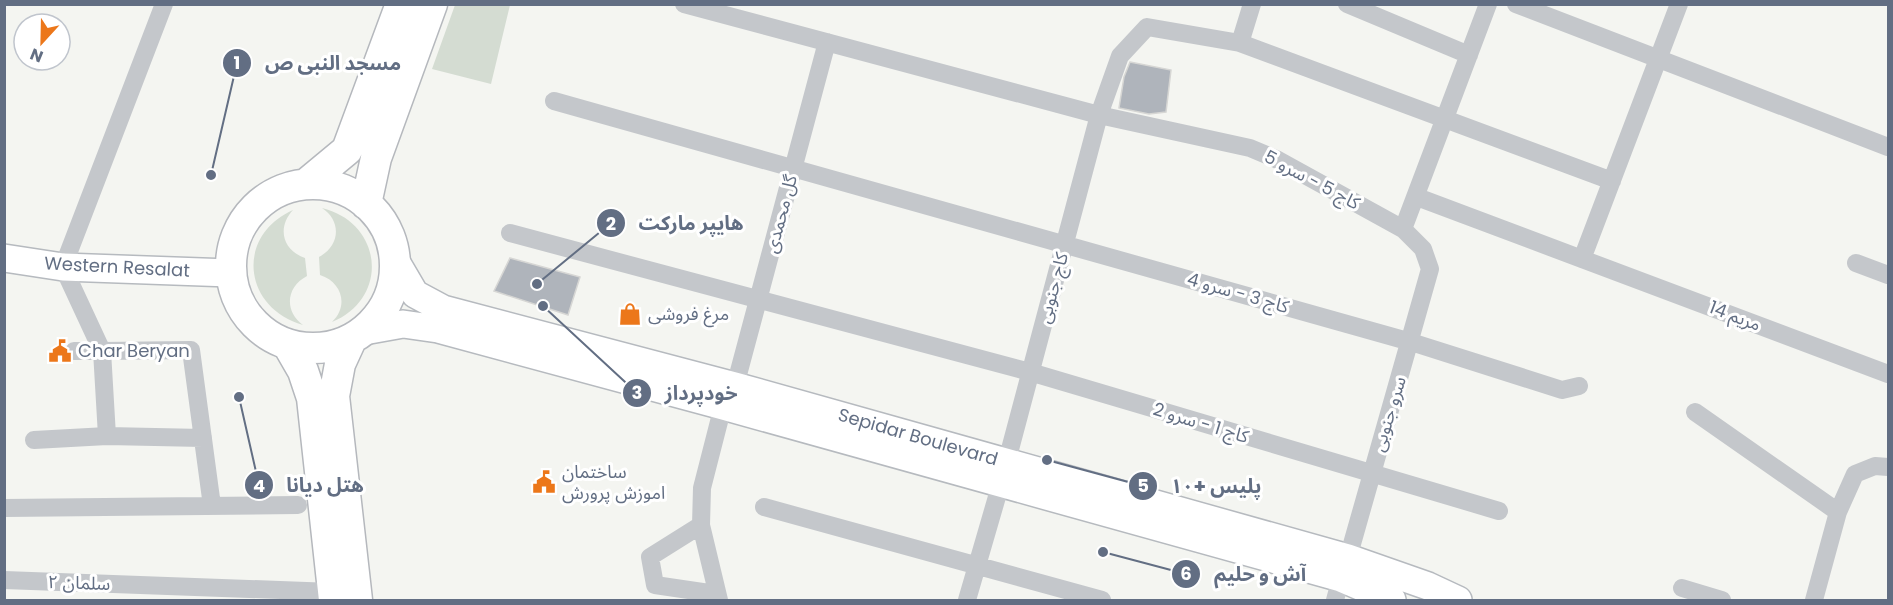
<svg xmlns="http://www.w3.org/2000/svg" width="1893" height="605" viewBox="0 0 1893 605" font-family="Poppins,'Noto Sans Arabic',sans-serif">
<rect width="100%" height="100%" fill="#f4f5f1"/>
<path fill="#d4dcd2" d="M455,5h55l-19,79 -59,-15z
M322,208c61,15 68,90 10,114 17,-16 10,-40 -12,-47l-1,-18c21,-11 23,-36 3,-49z
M293,210c-16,17 -11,40 12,48l2,18c-21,11 -23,35 -4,49 -60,-17 -68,-89 -10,-115z"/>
<path fill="#afb4bb" stroke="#d6d6d4" stroke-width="1.5" d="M1130,62l41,8 -5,42 -17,2 -30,-6 5,-31z
M510,258l70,19 -12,38 -74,-24z"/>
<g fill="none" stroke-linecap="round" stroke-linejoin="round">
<g stroke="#b6babf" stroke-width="30">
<path id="secondary" d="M4,258l59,9 167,6
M395,260l20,34 28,15 292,77 613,172 80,28 30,14
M364,331l39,-7 35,5 285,77 618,172 51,22"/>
</g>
<g stroke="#b5b8bd" stroke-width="33">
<path id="primary" d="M231 266a82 82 0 1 1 164 0a82 82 0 1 1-164 0Z
M306,184l41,-34 54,-146
M366,204l10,-46 56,-154
M351,340l-11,24 -6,32 23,204
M288,345l15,26 9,27 22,202"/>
</g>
<path stroke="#c4c7cb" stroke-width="18" d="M164,4l-101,263 39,84 89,-1 21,156
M684,4l415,111 151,33 26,11 127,70 20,20 7,20 -82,289
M1347,4l122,51
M1516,4l372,143
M1240,43l12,-39
M554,101l857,241 151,48 17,-4
M1417,197l471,177
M1403,229l85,-225
M510,233l520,139 469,139
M1582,259l97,-255
M1856,263l32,12
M74,351h28l5,85
M735,386l92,-344
M1695,412l143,100
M34,440l73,-4 96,2
M764,507l338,93
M4,508l294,-3
M701,525l-51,32 5,28 61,9
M4,580l329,12
M1682,588l40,12
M719,600l-18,-75 1,-37 21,-82
M967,600l34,-117 98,-368 21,-59 27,-29 93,16 372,138
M1335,600l6,-22
M1814,600l24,-88 17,-38 20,-8 13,1"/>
<use href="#secondary" stroke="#fff" stroke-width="27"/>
<use href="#primary" stroke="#fff" stroke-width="30"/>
</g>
<defs>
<g id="shop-bare" transform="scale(1.8)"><path d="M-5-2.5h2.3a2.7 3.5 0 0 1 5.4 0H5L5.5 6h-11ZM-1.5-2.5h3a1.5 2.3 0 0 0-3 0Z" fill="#ec771a" stroke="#fff" stroke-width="2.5" paint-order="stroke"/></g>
<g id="civic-bare" transform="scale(1.8)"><path d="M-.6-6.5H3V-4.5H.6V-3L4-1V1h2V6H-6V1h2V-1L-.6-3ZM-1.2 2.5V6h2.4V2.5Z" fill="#ec771a" stroke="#fff" stroke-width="2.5" paint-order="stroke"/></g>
</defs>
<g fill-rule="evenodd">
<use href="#shop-bare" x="630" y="314"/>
<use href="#civic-bare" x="60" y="351"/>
<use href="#civic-bare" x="544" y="482"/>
</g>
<g text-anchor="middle" stroke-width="6" stroke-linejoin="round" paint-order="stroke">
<g font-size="18" fill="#626e83" stroke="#fff">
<text transform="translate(1312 180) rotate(28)" y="6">کاج 5 - سرو 5</text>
<text transform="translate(781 214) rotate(-75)" y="6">گل محمدی</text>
<text transform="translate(117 267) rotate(3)" y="6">Western Resalat</text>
<text transform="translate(1053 288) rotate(-75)" y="6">کاج جنوبی</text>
<text transform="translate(1238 293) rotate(16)" y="6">کاج 3 - سرو 4</text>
<text transform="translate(1735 316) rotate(21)" y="6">مریم 14</text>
<text transform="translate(1389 414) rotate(-73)" y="6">سرو جنوبی</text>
<text transform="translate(1201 423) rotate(17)" y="6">کاج 1 - سرو 2</text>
<text transform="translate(918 437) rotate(16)" y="6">Sepidar Boulevard</text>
<text transform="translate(79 583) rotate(2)" y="6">سلمان ۲</text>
</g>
<g font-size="18" fill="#626e83" stroke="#fff" text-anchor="start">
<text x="648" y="320">مرغ فروشی</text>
<text x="78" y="357">Char Beryan</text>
<text x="562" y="478">ساختمان<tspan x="562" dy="21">اموزش پرورش</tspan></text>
</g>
</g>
<path fill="none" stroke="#626e83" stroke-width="2" d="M211 175L237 63M537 284L611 223M543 306L637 393M239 397L259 485M1047 460L1143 486M1103 552L1186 574"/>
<g fill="#626e83" stroke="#fff" stroke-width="2">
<circle cx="211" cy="175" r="6"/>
<circle cx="537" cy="284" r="6"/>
<circle cx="543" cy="306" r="6"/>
<circle cx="239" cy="397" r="6"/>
<circle cx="1047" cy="460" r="6"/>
<circle cx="1103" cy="552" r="6"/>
<circle cx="237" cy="63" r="15"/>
<circle cx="611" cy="223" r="15"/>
<circle cx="637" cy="393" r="15"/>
<circle cx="259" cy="485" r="15"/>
<circle cx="1143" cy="486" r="15"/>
<circle cx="1186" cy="574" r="15"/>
</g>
<g font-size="18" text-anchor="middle" font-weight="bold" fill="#fff">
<text x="237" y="69">1</text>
<text x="611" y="230">2</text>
<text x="637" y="399">3</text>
<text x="259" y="492">4</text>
<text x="1143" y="492">5</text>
<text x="1186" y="580">6</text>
</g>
<g font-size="20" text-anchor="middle" font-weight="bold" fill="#626e83" stroke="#fff" stroke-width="6" stroke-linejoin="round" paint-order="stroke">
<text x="333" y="70">مسجد النبی ص</text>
<text x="691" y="230">هایپر مارکت</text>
<text x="701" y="400">خودپرداز</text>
<text x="325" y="492">هتل دیانا</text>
<text x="1216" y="493">پلیس +۱۰</text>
<text x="1260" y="581">آش و حلیم</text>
</g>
<rect width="1893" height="605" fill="none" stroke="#626e83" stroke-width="12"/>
<g transform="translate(42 42) rotate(202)"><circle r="28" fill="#ffffff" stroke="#c0c5cd" stroke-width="1.5"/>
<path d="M0-4.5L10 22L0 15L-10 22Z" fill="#ec771a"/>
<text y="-9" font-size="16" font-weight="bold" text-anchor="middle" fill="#626e83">N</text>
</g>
</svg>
